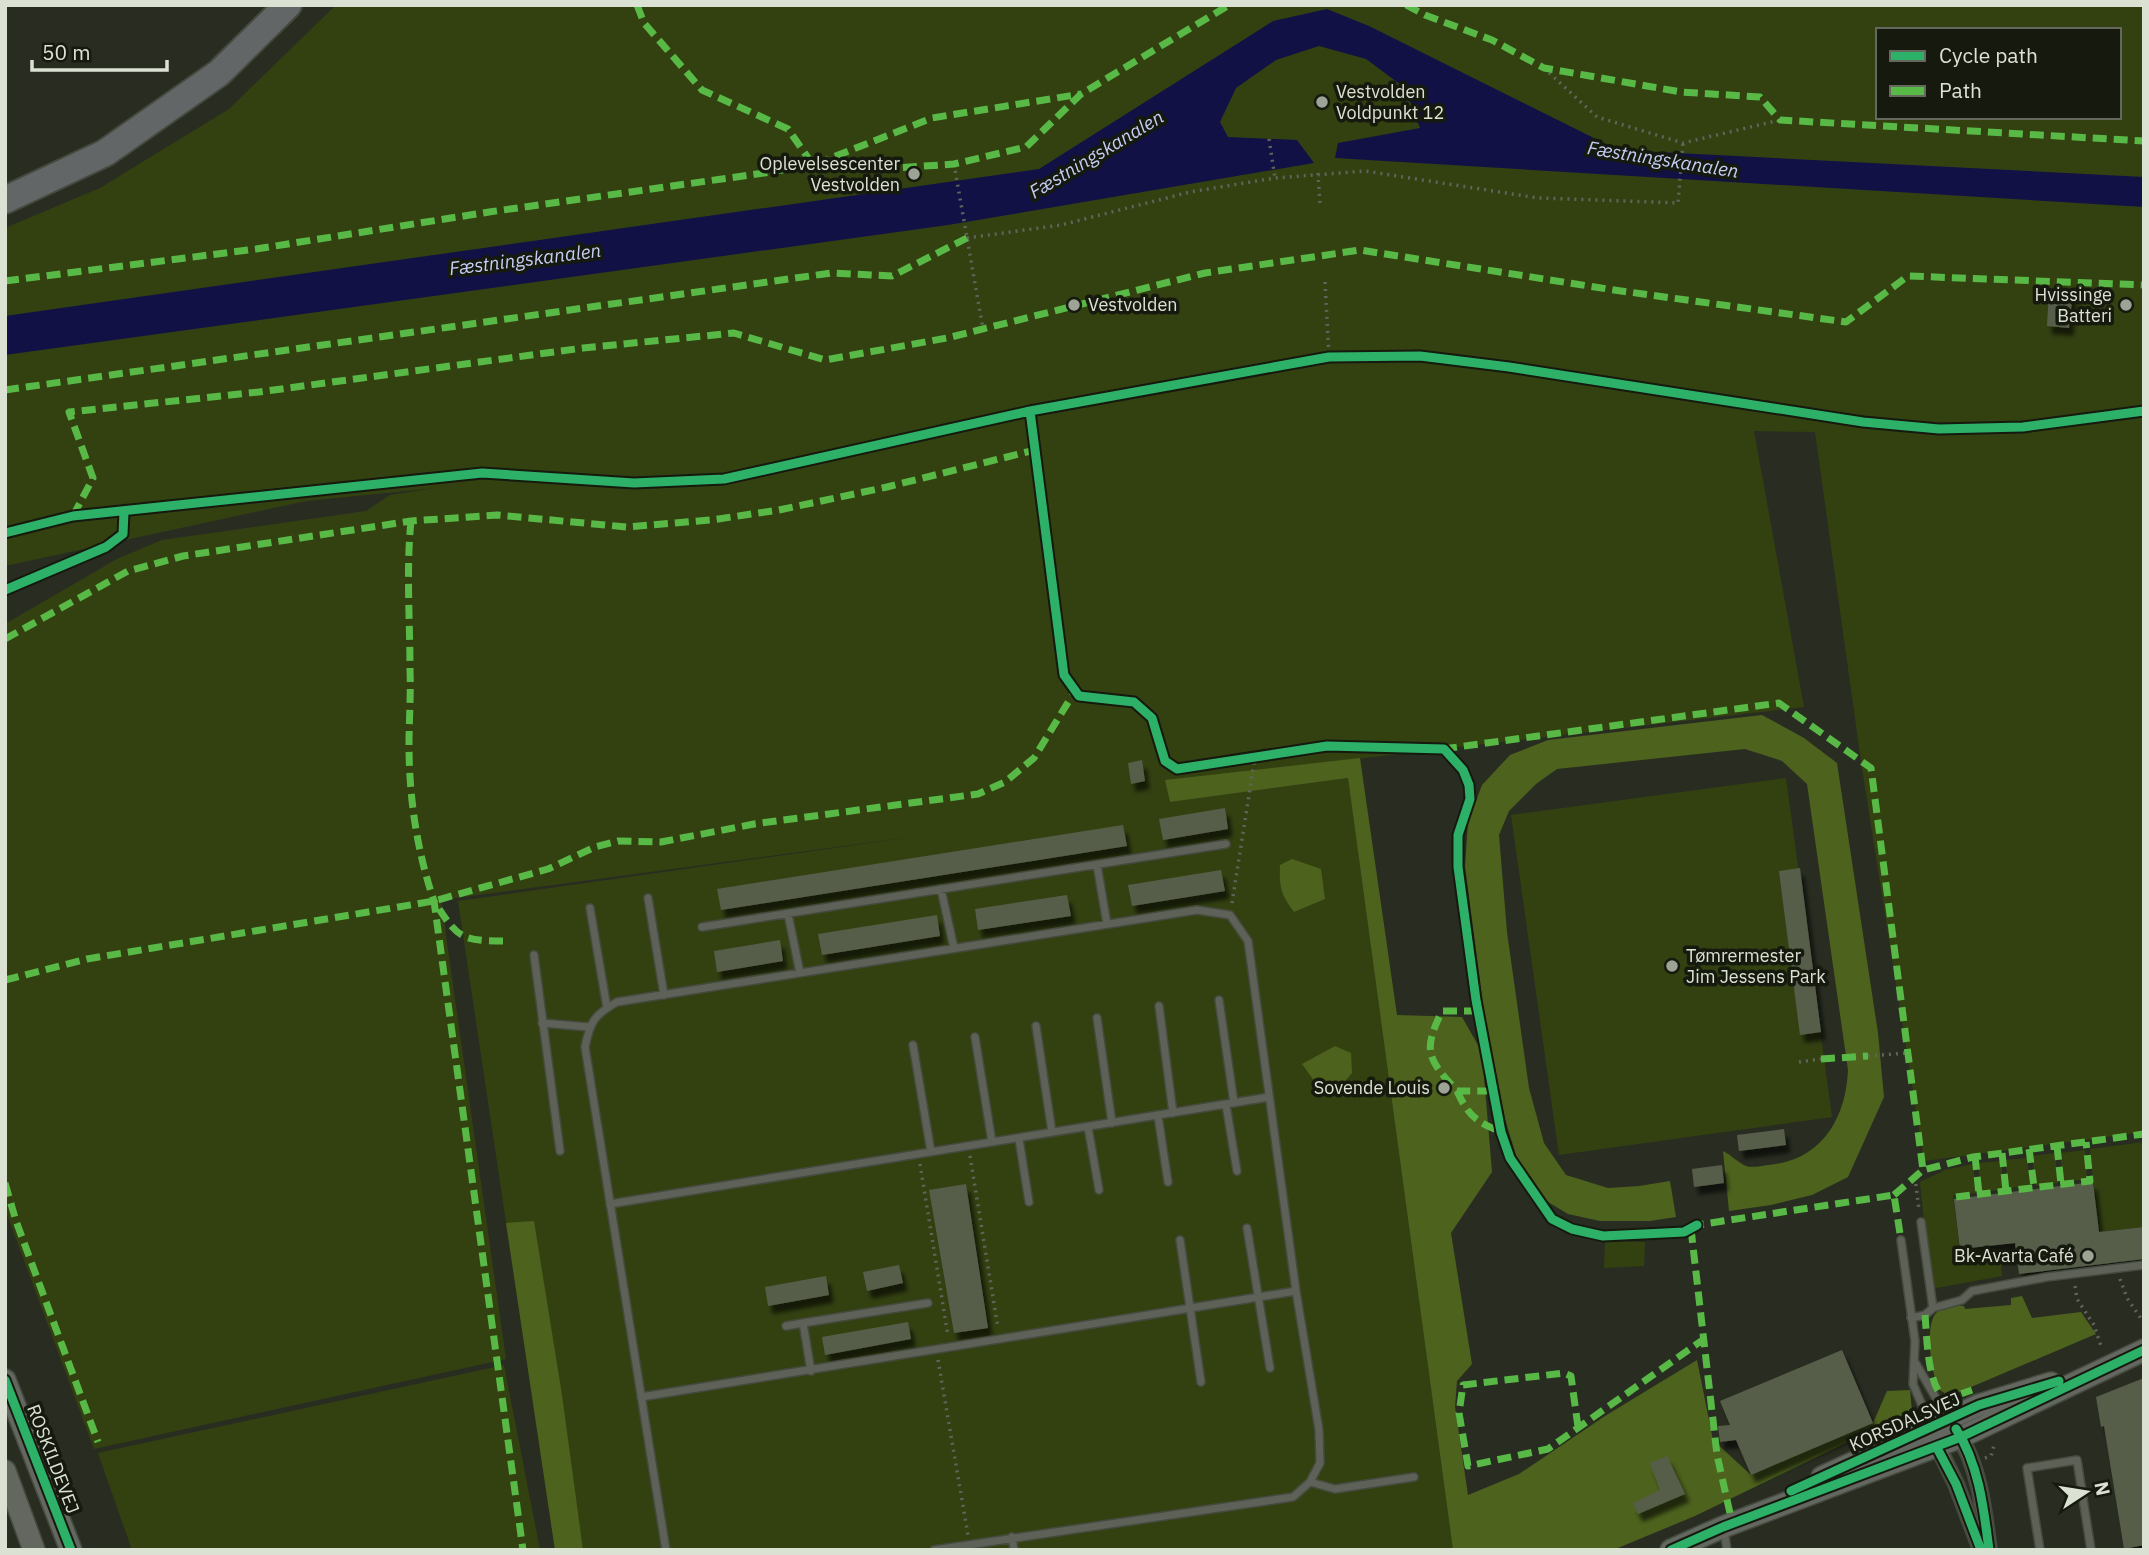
<svg xmlns="http://www.w3.org/2000/svg" width="2149" height="1555" viewBox="0 0 2149 1555" font-family="'IBM Plex Sans',sans-serif">
<defs>
<filter id="shadow"><feDropShadow dx="4.5" dy="8" stdDeviation="2" flood-color="#0009"/></filter>
</defs>
<rect width="100%" height="100%" fill="#292d21"/>
<path fill="#334111" fill-rule="evenodd" d="M336,5h1808v1127l-220,29 -62,-393 -47,-336 -61,-1 50,276 -638,74 4,21 178,-24 105,772h-898l-97,-649 461,-65 -478,64 65,459 -412,90 -89,-240v-585l112,-65 45,-19 204,-29 24,-16 46,-7 -130,13 -301,65v-338l95,-40 129,-79zM1878,30h241v87h-241z
M1786,778l46,339 -273,38 -48,-340z
M2144,1142v85l-45,5 -9,-83z
M2085,1150l2,29 -24,3 -3,-29z
M2055,1153l3,30 -22,3 -4,-30z
M2027,1158l3,28 -21,2 -4,-28z
M2001,1161l3,28 -23,3 -3,-29z
M1973,1164l3,29 -23,2 7,54 21,-2 1,9 18,-2 2,22 -71,13 -11,-107 25,-12z
M1605,1241l40,1 -1,24 -40,2z
M504,1365l36,185h-408l-34,-97z"/>
<path fill="#4d621d" d="M1762,715l42,23 33,25 41,270 6,64 -36,80 -36,18 -41,10 -42,6 -6,-60c8,4 16,12 23,15 6,2 16,0 22,-1 53,-4 78,-46 80,-95l-41,-286 -25,-23 -37,-12 -188,20 -21,15 -27,27 -10,24 8,97 22,156 15,55 22,32 42,13 31,-2 31,-5 6,36 -26,4h-50l-32,-7 -25,-15 -25,-37 -13,-43 -21,-107 -19,-146 3,-44 14,-37 28,-30 38,-15z
M1360,758l37,257 65,2 20,35 10,120 -41,61 21,131 -15,17 -2,26 13,88 51,-21 86,-58 92,-56 16,80 38,35 122,-52 14,-32 23,-1 2,21 -217,105 -82,34h-160l-105,-772 -178,24 -5,-22z
M1292,859l29,10 4,30 -31,13c-13,-17 -15,-25 -14,-47z
M1335,1046l16,7 1,20 -10,12 -24,1 -16,-22z
M534,1221l28,174 21,155h-28l-49,-327z
M2022,1296l10,22 49,-6 15,22 -146,62c-3,-2 -8,-4 -10,-6 -9,-13 -16,-67 -3,-78 7,-6 18,-7 27,-6l1,3 46,-4v-7z"/>
<path fill="#111146" d="M1327,9l42,17 249,124 526,27v30l-809,-49 3,-15 82,-15 -15,-40 -39,-29 -47,-13 -43,14 -40,28 -16,34 8,15 69,3 17,23 -366,62 -943,130v-39l1034,-147 234,-148z"/>
<path fill="#575d49" filter="url(#shadow)" d="M2049,290l24,1 -4,37 -22,-2z
M1142,760l3,21 -14,3 -3,-21z
M1225,808l3,21 -65,11 -4,-21z
M1123,825l4,21 -406,64 -4,-21z
M1800,868l21,164 -21,3 -21,-164z
M1221,870l4,21 -93,15 -4,-21z
M1067,895l4,21 -93,14 -3,-21z
M937,915l3,21 -118,19 -4,-21z
M780,940l3,21 -66,11 -3,-21z
M1784,1129l2,16 -47,6 -2,-16z
M1722,1165l2,18 -30,4 -2,-18z
M2093,1182l6,50 45,-5v32l-125,15 -4,-31 -55,6 -6,-50z
M966,1184l22,144 -34,5 -25,-143z
M899,1265l4,18 -36,8 -4,-19z
M826,1276l3,19 -61,11 -3,-19z
M908,1322l3,17 -86,16 -3,-18z
M1842,1350l31,73 -122,52 -15,-35 -16,2 -2,-16 12,-1 -10,-24z
M2144,1378v167l-20,4 -20,-123 -3,1 -5,-30z
M1667,1456l18,38 -47,20 -5,-11 27,-13 -10,-27z"/>
<g fill="none" stroke-linecap="round" stroke-linejoin="round">
<g stroke="#454a3f" stroke-width="10">
<path id="lane" d="M1097,865l10,59
M941,889l13,59
M648,898l16,97
M590,908l17,100
M788,914l12,59
M702,927l524,-83
M534,955l26,196
M1219,1000l15,103
M1159,1006l14,107
M1097,1018l15,105
M542,1023l47,4
M1036,1026l16,106
M975,1037l17,105
M913,1045l18,107
M1226,1105l11,66
M1158,1116l10,66
M1088,1127l11,63
M1019,1139l10,63
M610,1204l659,-107
M1921,1222l12,86
M1247,1228l23,140
M1180,1240l21,142
M1901,1240l14,101 -2,43 17,40
M1911,1318l14,-3 8,-7 29,-8 10,-9 75,-14 97,-12
M786,1326l17,-3
M1916,1364l31,53
M811,1371l-8,-48 125,-20
M641,1397l655,-106 -48,-350 -18,-26 -33,-5 -580,92c-23,13 -27,20 -32,45 27,168 54,335 81,503
M1310,1482l25,7 79,-12
M1724,1530l3,20
M1012,1537l2,13
M934,1550l359,-53 17,-15 10,-19 -1,-33 -23,-139
M2040,1550l-13,-82 50,-8 14,90"/>
</g>
<g stroke="#454a3f" stroke-width="18">
<path id="street" d="M1956,1431c23,33 28,79 33,119
M1934,1439l22,45 25,66"/>
</g>
<g stroke="#454a3f" stroke-width="24">
<path id="secondary" d="M5,1380l66,170
M5,1471l29,79
M1822,1477l157,-72 72,-22
M1671,1550l52,-23 238,-90 183,-87"/>
</g>
<g stroke="#454a3f" stroke-width="30">
<path id="highway" d="M5,200l100,-47 114,-80 69,-68"/>
</g>
<path stroke="#61645c" stroke-width="3.5" stroke-dasharray="2 5" stroke-linecap="butt" d="M1544,68l53,49 86,26 97,-23
M1269,139l6,39
M954,164l29,165
M1318,173l2,32
M967,238l94,-13 129,-33 85,-14 90,-7 173,27 140,5 5,-60
M1325,282l4,75
M1232,903l23,-146
M1868,1056l39,-3
M1799,1062l22,-3
M970,1156l28,172
M920,1164l28,172
M1915,1177l4,33
M2120,1279l7,19 17,25
M2075,1286l2,13 17,26 8,24
M938,1360l30,175
M1985,1458l6,-2 4,-14"/>
<use href="#lane" stroke="#5e6157" stroke-width="7"/>
<use href="#street" stroke="#5e6157" stroke-width="14"/>
<use href="#secondary" stroke="#636760" stroke-width="21"/>
<use href="#highway" stroke="#626667" stroke-width="26"/>
<path stroke="#58b947" stroke-width="7" stroke-dasharray="14 7" stroke-linecap="butt" d="M637,5l7,18 58,67 86,39 25,36
M1406,5l19,10 67,25 52,28 137,24 79,5 20,23 364,21
M819,165l78,3 57,-4 72,-17 55,-53 148,-89
M5,281l251,-32 233,-37 275,-39 49,-8 119,-47 149,-24
M5,390l826,-117 61,3 75,-38
M73,516l20,-38 -24,-66 190,-20 324,-44 151,-15 91,27 122,-22 258,-65 155,-23 254,40 232,32 62,-46 236,9
M411,521c-5,49 -1,99 -1,149 1,25 -1,50 -1,74 0,54 8,107 25,157
M5,639l123,-68 55,-15 228,-35 86,-6 130,12 84,-7 68,-10 108,-23 148,-37
M1443,749l336,-46 92,65 52,402
M503,941c-43,0 -46,-4 -69,-40l89,649
M5,980l82,-21 347,-58 114,-32 47,-22 23,-6 43,1 93,-18 224,-30 27,-12 29,-24 41,-67
M1478,1011h-36c-20,41 -14,48 15,80h36
M1821,1059l47,-3
M1457,1091c12,26 19,30 44,41
M2057,1146l4,38
M2029,1149l5,38
M2002,1153l4,38
M1975,1156l4,38
M5,1183l11,38 82,221
M1894,1195l29,-25 50,-13 171,-23
M1956,1197l134,-16 -4,-39
M1691,1229l6,-4 197,-30 7,45
M1691,1229l26,226 15,67
M1925,1315c2,20 2,76 22,84l25,-9
M1578,1427l-7,-51 -7,-3 -101,12 -4,28 9,53 80,-17 156,-110"/>
<g stroke="#15190e" stroke-width="13">
<path id="cycleway" d="M1030,411l34,264 15,21 55,6 18,16 13,43 12,8 150,-23 117,3 19,21 6,15 1,14 -12,36v32l18,133 25,132 9,26 42,61 20,10 31,7 81,-4 13,-7
M5,533l68,-17 409,-43 152,10 90,-4 306,-68 299,-54 91,-1 89,11 354,55 76,7 84,-2 121,-16
M5,590l101,-43 17,-13 1,-22
M5,1380l66,170
M1956,1429c23,35 28,81 33,121
M1937,1448l19,36 25,66
M1791,1491l188,-86 80,-24
M1671,1550l52,-23 238,-90 183,-87"/>
</g>
<use href="#cycleway" stroke="#2db169" stroke-width="9"/>
</g>
<g fill="#9da395" stroke="#15190e" stroke-width="2.5">
<circle cx="1322" cy="102" r="7"/>
<circle cx="914" cy="174" r="7"/>
<circle cx="1074" cy="305" r="7"/>
<circle cx="2126" cy="305" r="7"/>
<circle cx="1672" cy="966" r="7"/>
<circle cx="1444" cy="1088" r="7"/>
<circle cx="2088" cy="1256" r="7"/>
</g>
<g text-anchor="middle" stroke-width="7" stroke-linejoin="round" paint-order="stroke">
<g font-size="18" fill="#dce2d3" stroke="#15190e" text-anchor="end">
<text x="1336" y="98" text-anchor="start">Vestvolden<tspan x="1336" dy="21">Voldpunkt 12</tspan></text>
<text x="900" y="170">Oplevelsescenter<tspan x="900" dy="21">Vestvolden</tspan></text>
<text x="2112" y="301">Hvissinge<tspan x="2112" dy="21">Batteri</tspan></text>
<text x="1088" y="311" text-anchor="start">Vestvolden</text>
<text x="1686" y="962" text-anchor="start">Tømrermester<tspan x="1686" dy="21">Jim Jessens Park</tspan></text>
<text x="1430" y="1094">Sovende Louis</text>
<text x="2074" y="1262">Bk-Avarta Café</text>
</g>
<g font-size="18" fill="#dce2d3" stroke="#15190e">
<text transform="translate(1905 1422) rotate(-24)" y="6">KORSDALSVEJ</text>
<text transform="translate(53 1459) rotate(69)" y="6">ROSKILDEVEJ</text>
</g>
<g font-size="19" font-style="italic" fill="#c5cef4" stroke="#15190e">
<text transform="translate(1096 154) rotate(-31)" y="7">Fæstningskanalen</text>
<text transform="translate(1663 159) rotate(9)" y="7">Fæstningskanalen</text>
<text transform="translate(525 259) rotate(-7)" y="7">Fæstningskanalen</text>
</g>
</g>
<rect width="2149" height="1555" fill="none" stroke="#dce2d3" stroke-width="14"/>
<rect x="1876" y="28" width="245" height="91" fill="#15190e" stroke="#65695d" stroke-width="2"/>
<rect x="1890" y="51" width="35" height="10" fill="#2db169" stroke="#65695d" stroke-width="2"/>
<text x="1939" y="63" font-size="21" fill="#dce2d3">Cycle path</text>
<rect x="1890" y="86" width="35" height="10" fill="#58b947" stroke="#65695d" stroke-width="2"/>
<text x="1939" y="98" font-size="21" fill="#dce2d3">Path</text>
<g transform="translate(2086 1492) rotate(78)" stroke="#15190e" stroke-width="5" paint-order="stroke">
<path d="M0-5L12 26L0 18L-12 26Z" fill="#dce2d3"/>
<text y="-10" font-size="19" font-weight="bold" text-anchor="middle" fill="#dce2d3">N</text>
</g>
<path d="M32 60v10h135v-10" fill="none" stroke="#dce2d3" stroke-width="3.5"/>
<text x="42" y="60" font-size="21" fill="#dce2d3" stroke="#15190e" stroke-width="5" paint-order="stroke">50 m</text>
</svg>
